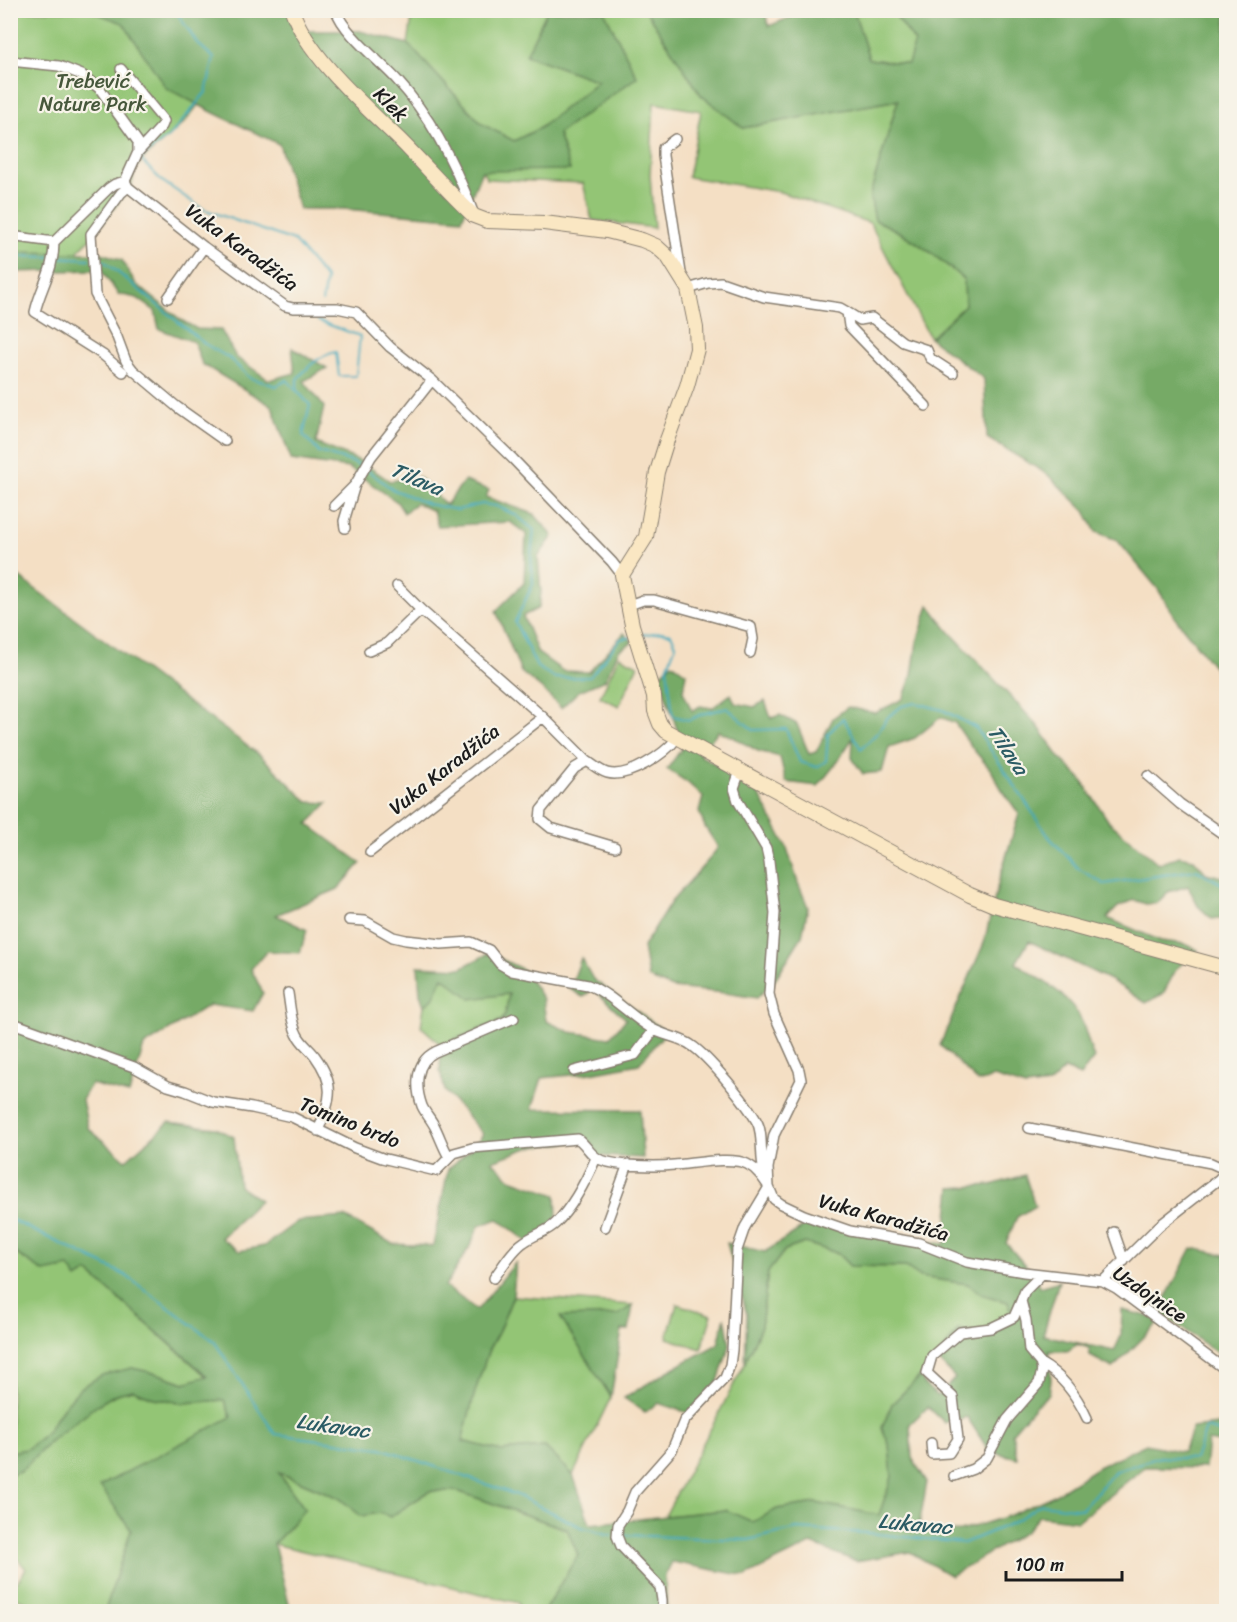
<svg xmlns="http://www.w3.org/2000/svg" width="1237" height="1622" viewBox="0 0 1237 1622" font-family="Sriracha,sans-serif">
<rect width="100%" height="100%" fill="#f7f3e8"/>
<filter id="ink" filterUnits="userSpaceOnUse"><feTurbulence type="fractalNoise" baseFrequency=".0167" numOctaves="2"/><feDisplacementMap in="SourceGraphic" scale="12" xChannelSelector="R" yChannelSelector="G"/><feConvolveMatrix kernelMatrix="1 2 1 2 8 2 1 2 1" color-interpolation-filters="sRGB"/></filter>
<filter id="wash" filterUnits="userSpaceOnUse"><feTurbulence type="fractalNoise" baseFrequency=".008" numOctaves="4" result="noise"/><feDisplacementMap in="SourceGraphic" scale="24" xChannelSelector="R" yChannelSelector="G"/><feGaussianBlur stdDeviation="1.35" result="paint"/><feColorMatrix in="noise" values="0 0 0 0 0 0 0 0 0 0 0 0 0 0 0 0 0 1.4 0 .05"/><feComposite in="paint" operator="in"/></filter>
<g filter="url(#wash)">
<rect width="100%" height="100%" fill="#f4dfc4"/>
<path fill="#93c575" stroke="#587048" stroke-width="1.5" d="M10,11h146l46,89 -17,22 -43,38 -7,11 -3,13 -37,50 -27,27 -57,5z
M413,11h134l-21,44 72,26 -58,47 -26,13 -32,-17 -74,-80z
M604,11h42l55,84 42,33 155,-28 -28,95 5,25c33,14 62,36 89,60l1,25 -35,33 -60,-115 -90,-31 -92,-15 13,-66 -47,-8 -4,72 4,53 -62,-8 -9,-37 -96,-4 -5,-9h88l-12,-36 79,-57z
M854,11h38l23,31 -7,22 -39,-5z
M619,656l19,9 -19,41 -19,-9z
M443,977l66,17 -4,22 -3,4 -61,25 -20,-19 3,-20 9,-7z
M805,1243l32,10 13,13 56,1 15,10 47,7 13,10 27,8 5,19 -27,12 -28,-3 -21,29 -45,45 -10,24 7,16 3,33 -13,38 -63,-12 -39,6 -24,14 -27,-13 -61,6 80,-153 16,-37 7,-54 17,-22z
M10,1250l34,22 25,-5 19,5 119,105 -22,6 -26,-9 -27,-6 -69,40 -17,25 -19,16 -16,3z
M513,1296l120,9 -14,10 -58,3 50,79 -38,78 -28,-28 -44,4 -39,-10 13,-50 14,-42 9,-16z
M677,1304l35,11 -11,34 -34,-11z
M133,1390l21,8 29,5 41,-3 8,18 -57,30 -44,82 -26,81h-52l-42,-15v-5l15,-22 -9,-11 -6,4v-88l11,-4 31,-31 44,-34 19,-11z
M277,1472l62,26 23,18 19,-4 9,5 40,-26h27l111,39 10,25 -34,56 -27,1 2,-9 -245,-59 31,-35z"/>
<path fill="#76aa66" stroke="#496341" stroke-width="1.5" d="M676,10l89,1 4,15 37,-15h48l15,48 39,5 7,-22 -23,-31h334v682h-2l-10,-26 -38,-48 -18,-30 -41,-49 -21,-8 -11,-21 -38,-37 -60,-36 -3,-59 -54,-41 35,-33 -1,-25c-26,-24 -56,-46 -89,-60l-5,-25 28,-95 -155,28 -42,-33 -55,-84z
M90,11h203l13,20h54l48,13 74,80 32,17 26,-13 58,-47 -72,-26 21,-44h57l33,66 -79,57 12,36 -88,1 -20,48 -118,-10h-45l-20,-65 -65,-31 -48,-25 -43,-65z
M10,252l92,1 20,7 14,24 45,36 16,9 24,1 15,27 33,23 26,-7 -3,-25 35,20 -23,13 20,26 -8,36 44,18 30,20 29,-4 27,28 18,-24 25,9 -3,7 48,17 19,22 -15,21 3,35 -2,16 -16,8 15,37 25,18 26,1 35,-39 9,9 -14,8 -14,30 -26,11 -18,17 -19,-19 -21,-17 -25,-61 28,-28 2,-49 -16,-12 -72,4 -5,-15 -17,-8 -12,10 -7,-11 -48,-34 -58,-8 -19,-54 -70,-42 -8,-22 -35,-13 -4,-18 -18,-13 -19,-4 -17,-24 -90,2z
M11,571l250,185 47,46 20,1 -20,21 53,39 -23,26 -62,26 31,15 -7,23 -33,-2 -16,18 12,24 -10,18 -44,-6 -65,41 -15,48 -38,-10 -9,16 6,28 38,32 43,-38 47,6 18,9 5,49 21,14 -39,38 18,13 25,-5 34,-25 47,-4 48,27 40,2 15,-77 24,-21 11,-14 -38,-43 -5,-20 1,-26 61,-25 3,-4 4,-22 -38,5 -28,-22 -10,22 -9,7 -4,-12 -2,-28 43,2 28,-15 35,17 19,29 3,22 24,11 39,6 17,-19 -33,-30 -10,8 -13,-8 11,-31 12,21 73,53 -27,32 -48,9 -49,5 -10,31 108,1 3,48 -45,-2 -9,-16 -58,7 -39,14 19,18 45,16 1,22 -25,28 -34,-26 -19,7 -10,22 -24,38 32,24 39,-48 -3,34 -15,37 -9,16 -14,43 -13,49 39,10 44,-4 28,28 17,49 136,-14 27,12 24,-13 39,-6 63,12 13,-38 -3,-33 -7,-16 10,-24 28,-28 5,9 13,11 17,-18 -18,-19 21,-29 28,3 27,-12 -5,-19 -27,-8 -13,-10 -47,-7 -15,-10 -56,-1 -13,-13 -32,-10 -20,7 -17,22 -7,54 -16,37 2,-48 -20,-72 38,9 44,-29 136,21 6,-56 40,-3 34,-10 10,31 -18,11 -11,26 31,36 2,8 20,-6 -16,54 71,16 7,-15 1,-26 33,8 37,-70 34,7v104l-61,-43 -52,52 -23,-12 -1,-8 -12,-4 -9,7h-19l2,29 -2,14 -14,12 -23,27 5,25 -28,-7 -22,-34 -22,6 -17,-16 -18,17 2,34 15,24 -8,44 17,6 24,-1 48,-15 46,-21 44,-28 48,-23 37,8 9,-24 34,-4v20l-18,-3 -3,27 -60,-1 -67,54 -39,-5 -14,16 -74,44 -41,-24 -54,9 -45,-17 -65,32 -74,-14 -7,14 2,35h-123l34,-56 -11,-26 -110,-38h-27l-40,26 -9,-4 -20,3 -22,-18 -61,-26 27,37 -31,35 17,67h-186l26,-81 -31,-44 131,-69 -7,-17 -41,3 -29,-5 -21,-8 -17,4 -19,11 -44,34 -31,31 -11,4v-22l16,-3 19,-16 17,-25 17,-20 22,-13 30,-7 27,6 25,9 23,-7 -119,-104 -11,7 -8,-12 -25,5 -33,-22z
M929,605l19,25 90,96 22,32 21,21 28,43 50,42 20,-8 15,3 12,14 20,5v39l-14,2 -14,-13 -10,-20 -20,6 -11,11 -11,1 -12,-4 -16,7 -11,11 54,23 24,3 13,6 -21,18 -14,26 -17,9 -34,-22 -83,-40 -13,22c23,15 55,32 66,59 5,12 7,24 12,36l-14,18 -15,-7 -16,15 -24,3 -31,-10 -16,5 -38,-37 44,-102 15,-63 20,-66 -18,-26 -10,-18 -18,-21 -18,-26 -14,-6 -26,21 -26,9 -7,25 -19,2 -11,-16 1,-20 -18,27 -17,21 -32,-4 -6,-25 -22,-6 -25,-14 -15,-6 -19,24 56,31 32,62 11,35 10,24 -6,29 -28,45 -17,17 -32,-5 -53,-5 -24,-10 -5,-31 28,-45 41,-46 6,-9 -13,-20 -6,-15 4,-15 -15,-14 -21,-14 16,-22 -24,-71 13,-13 14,10 -3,18 9,20 8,-5 12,2 19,-14 4,9 19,4 11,-6 6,17 9,-3 17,9 12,30 7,-2 17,-34 15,-11 27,6 28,-14 9,-24 5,-33z
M633,1305l-4,25h-7l-11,67 -51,-80 58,-2z
M725,1317l5,28 -13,39 -29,29 -30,-10 -13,9 -21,-14 46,-28 48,-26z"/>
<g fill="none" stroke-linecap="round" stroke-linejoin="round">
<path stroke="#3da9bd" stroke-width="2" d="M175,10l22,33 17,15 -8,34 -35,43 -31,24 22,22 41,28 91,32 32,38 -4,23
M10,256l40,1
M55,257l34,2
M94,260l10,1 101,83 24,14 21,20 26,8 11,-6 23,25 -7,30 16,17 33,10 10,5
M297,390v-11c12,-13 21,-23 39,-27l3,24h17l4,-40 -42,-15 2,-7
M367,470l25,19 36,15 29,6 25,-6 14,2 20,9 18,15 -3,26 2,28 -18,38 22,45 18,11 35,-1 30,-38 12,-2
M640,635l22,-3 9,2 5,11 -9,23 6,48 16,4 13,-6 25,-6 26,22 33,-1 14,33 17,5 9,-6 2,-27 15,-16 18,31 16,-16 11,-16 14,-11 14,-3 27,7 33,18 73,109 30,32 25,15 92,-14 30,16
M10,1219l115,56 89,66 61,93 106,14 136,47 64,32 30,8
M624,1535l124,5 49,-11 71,4 96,10 48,-20 29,-19 41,5 33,-38 45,-14 35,2 11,-31 20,6"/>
</g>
</g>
<g filter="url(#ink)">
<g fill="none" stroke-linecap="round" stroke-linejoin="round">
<g stroke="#887e70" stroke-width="12">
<path id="street" d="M336,10c7,23 45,52 61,70 35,38 58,84 76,132
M10,61l49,5 23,9 18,14 38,53v10l-13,29
M121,69l43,52 -2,5 -24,26
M675,139l-12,9v8l18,117
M128,187l-7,6 -30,41 4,60 22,43 9,24 7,9 44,37 48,34
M10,236l44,6 55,-54 6,-4 10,-3 3,6 76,60 81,59 8,2h44l19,4 34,35 42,33 81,79 99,103 10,13
M54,242c0,29 -13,44 -19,70l68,43 20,17
M688,289l20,-6 13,-1 43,15 76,11 7,4 2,14 77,80
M168,298l36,-51
M847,312l13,8 12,-2 31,24 24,8 3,8 23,15
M334,506l21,-21 16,-28 61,-77
M345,528l-1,-7 10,-33
M397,586l24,24 122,107
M629,605l14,-5h11l97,27 2,12 -3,14
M369,651l18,-8 34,-33
M740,771l-6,17 4,13 28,47 3,13 6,52 -6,81 5,20 25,56 2,10 -27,55 -6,33 1,19 5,12 7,5 23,11 46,16 69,12 48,19 57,10 79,9 13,7 110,82
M1148,776l32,28 46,32
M615,847l-64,-19 -11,-9 1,-9 34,-42 12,-7c6,4 13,10 20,12 21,6 58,-19 70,-35
M370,852l173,-135 44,44
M349,920l16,1 28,16 13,3 35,4 30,-2 18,8 11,14 12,7 76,14c23,9 40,29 61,42 13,9 29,9 42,18 17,11 56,58 66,77 7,12 2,37 8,54
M288,993c2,12 3,30 9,41 4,9 13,15 18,22 22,30 15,44 3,75
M10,1022l124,45 34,19 17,5 28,11 39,6 40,9 63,31 27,10 54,13 18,-18 18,-5 106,-9c8,5 13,18 23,21 16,6 55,7 73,5 18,-1 58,-9 73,-1 10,5 16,14 22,23
M574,1071l61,-16 19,-25
M1029,1128l182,35 11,5 1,6 -4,5 -60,47 -56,55
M449,1157c-6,-10 -9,-20 -14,-30 -4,-8 -10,-14 -13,-21 -7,-19 -7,-44 13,-54l79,-34
M605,1227l23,-63
M1114,1232l10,29
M494,1278c9,-12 18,-28 30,-36 11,-8 23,-10 32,-19 18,-18 30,-42 40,-65
M1040,1363c22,12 37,33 47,55
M931,1443l1,11 17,-1 9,-14 -5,-42 -26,-24 5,-17 28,-24 31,-4 23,-11 7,-16
M954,1476l19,-7 14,-11 20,-38 32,-37 3,-13 -2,-7 -11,-13 -3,-30 -5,-19 4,-10 17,-17
M431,1612h4
M662,1612v-12l-2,-13 -39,-41 -4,-10 1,-11 9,-14 8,-19 37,-42 12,-29 41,-43 5,-13 2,-15 5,-100 8,-23 24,-40"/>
</g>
<g stroke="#887e70" stroke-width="16">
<path id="secondary" d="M292,10c15,46 74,97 108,130 25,25 48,52 74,76l13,5 57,2 63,8 35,9 14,6 12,11 20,32 8,39 1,21 -10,37 -20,54 -10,32 -11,65 -24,38 10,50 22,71 1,15 5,13 6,7 304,164 24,10 232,63"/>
</g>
<use href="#street" stroke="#fff" stroke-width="9"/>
<use href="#secondary" stroke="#fae7c3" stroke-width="14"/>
</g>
</g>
<g text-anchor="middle" stroke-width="4.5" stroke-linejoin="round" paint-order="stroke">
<g font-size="20" fill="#46573b" stroke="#f7f3e8">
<text x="93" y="88">Trebević<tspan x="93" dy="23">Nature Park</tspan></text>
</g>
<g font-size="20" fill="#1c1c1c" stroke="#f7f3e8">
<text transform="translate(391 104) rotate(45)" y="7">Klek</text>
<text transform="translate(242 247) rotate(36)" y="7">Vuka Karadžića</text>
<text transform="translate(444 769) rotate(-38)" y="7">Vuka Karadžića</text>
<text transform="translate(350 1122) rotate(22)" y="7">Tomino brdo</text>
<text transform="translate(884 1217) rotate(15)" y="7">Vuka Karadžića</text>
<text transform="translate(1150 1294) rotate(34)" y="7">Uzdojnice</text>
</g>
<g font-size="21" font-style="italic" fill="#2b5b64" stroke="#f7f3e8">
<text transform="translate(417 479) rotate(23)" y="7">Tilava</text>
<text transform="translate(1008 750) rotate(56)" y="7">Tilava</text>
<text transform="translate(333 1426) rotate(8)" y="7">Lukavac</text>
<text transform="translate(915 1524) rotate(5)" y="7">Lukavac</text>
</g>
</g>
<rect width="1237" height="1622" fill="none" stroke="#f7f3e8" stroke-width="36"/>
<path d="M1006 1571v9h116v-9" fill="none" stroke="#1c1c1c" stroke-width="3"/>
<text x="1015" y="1571" font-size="18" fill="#1c1c1c" stroke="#f7f3e8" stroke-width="4.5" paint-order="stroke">100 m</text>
</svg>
